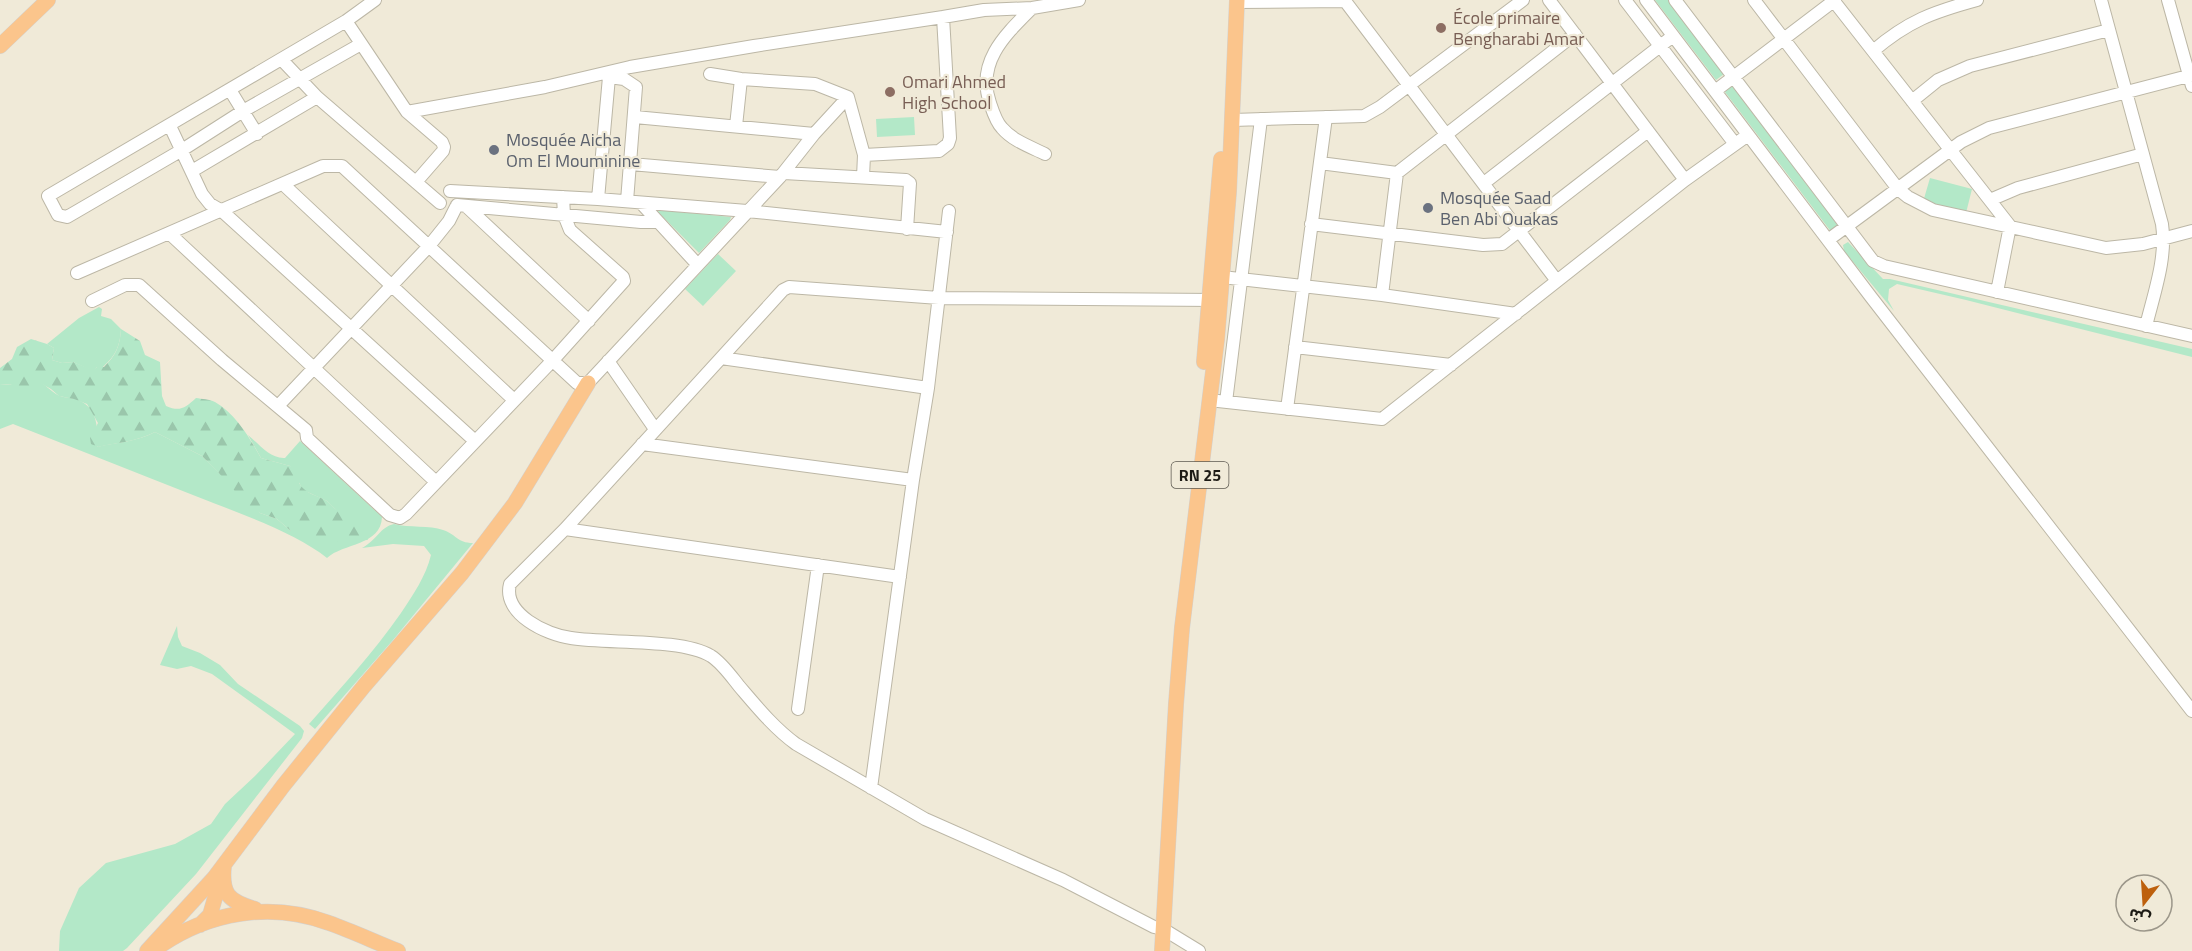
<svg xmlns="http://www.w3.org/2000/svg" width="2192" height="951" viewBox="0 0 2192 951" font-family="'Titillium Web','Noto Sans Arabic',sans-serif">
<defs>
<pattern id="forest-firs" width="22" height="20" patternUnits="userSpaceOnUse" patternTransform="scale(1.5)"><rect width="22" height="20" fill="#b3e8c8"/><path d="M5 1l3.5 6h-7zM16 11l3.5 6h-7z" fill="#9ac6ab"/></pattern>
</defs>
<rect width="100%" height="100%" fill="#f0ead8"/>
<path fill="#b3e8c8" d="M1655,0h13l56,74 -8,6z
M1732,86l107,141 -7,6 -107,-141z
M914,117l1,18 -38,2 -1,-18z
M1930,178l42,11 -6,24 -43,-11z
M659,210l72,7 -1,3 -31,33 -41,-41z
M1848,242l35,37h7l302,70v8l-226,-57 -69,-16 -8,5 -1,11 6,11 -50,-60 -1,-6z
M718,254l18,17 -33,35 -18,-17z
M99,307l3,2 -1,7 10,3 10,10c-1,17 -5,26 -18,38h-6l-4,4 -20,-9 -11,1 -10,-3 2,-12 -7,-4 32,-26z
M40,382c7,4 14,12 20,14 4,2 10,1 15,3 23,7 23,28 22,48 20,-5 40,-5 58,-15l47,24 58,57 17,6 14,12 66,-1 -30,-29 -24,-11 -13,-24 -29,-8 -13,-23c11,9 22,24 37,23l15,-17 82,76c-1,29 -39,26 -55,41 -31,-25 -91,-46 -129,-61 -62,-24 -123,-49 -185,-73l-13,5v-44z
M394,524c15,4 36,1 49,6 13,4 14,13 30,13l-80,97 -78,89 -6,-5c32,-36 64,-71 92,-111 12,-18 25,-37 30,-58l-7,-9 -31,-2 -31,4c15,-8 18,-21 32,-24z
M177,626l1,11 4,9 18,7 20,12 18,19 62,42 4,5 -2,7 -106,136 -69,74 -4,3h-64l1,-20 19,-43 27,-25 69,-19 36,-20 14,-20 30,-28 40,-42 -83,-60 -21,-8 -14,3 -17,-4z"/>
<path fill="url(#forest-firs)" d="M121,329l19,12 5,14 15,7 2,34 4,10c14,6 19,2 30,-8 6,1 13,1 19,4 21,12 34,35 46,56l29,8 12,8 -3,9c6,11 18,12 28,18 4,3 7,8 12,10 12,6 15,3 18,19l7,2 4,8 -54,2 -23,-11 -14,-12 -17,-6 -14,-9 -28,-32 -16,-16 -47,-24c-19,10 -36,10 -57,15l-7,-3 -1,-6 8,-15 -11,-19 -13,-5 -15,-3 -8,-7 -11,-6 -5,6 -14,3 -10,-8 -11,1v-17l12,-9 5,-12 14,-8 16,5 7,4 -2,12 10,3 11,-1 20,8 4,-3h7c12,-12 16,-21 17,-38z"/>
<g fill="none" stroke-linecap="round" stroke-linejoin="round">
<g stroke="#bcb7a6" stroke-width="14">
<path id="minor" d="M1549,0l136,180
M1625,0l110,144
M1646,0l225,297 321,414
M1675,0l198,261 11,5 308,70
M1754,0l144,189 10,8 25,13 173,38 37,-4 49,-13
M1833,0l177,226 -13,66
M2101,0l61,224c5,34 -8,69 -16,102
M2168,0l24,86
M1237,2l108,-1 212,280
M1032,8c-27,27 -56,54 -42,95 3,9 6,19 12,25 11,13 29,19 43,26
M346,21l61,91 35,30 2,5 -1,4 -27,31
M361,44l-118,67 -61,39 -115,67 -9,-2 -10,-19 298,-175 29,-21
M1873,51c35,-30 60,-39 104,-51
M282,60l35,37 123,106
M710,74l31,5 74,5 33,13 16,58 -1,22
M230,90l27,44
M1715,91l120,-91
M1912,101l26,-21 32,-14 139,-36
M407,112l138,-25 85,-20 124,-21 189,-29
M635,117l179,17
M1233,120l131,-4 16,-9 143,-107
M170,126l32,68 8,10 12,7 253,230
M736,126l5,-47
M864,155l75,-4 9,-7 2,-6 -7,-121 41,-7 48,-2 47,-8
M1320,163l77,10 178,-139
M631,164l149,13
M192,171l125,-74
M784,173l122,7 4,3 -3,46
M1484,183l189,-147
M284,185l230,215
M450,191l148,8 149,12 200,21
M598,199l11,-122 15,2 12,8 -9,114
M1990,200l28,-12 125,-34
M641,203l56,61
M457,205l184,17h17
M467,207l122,114
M1311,224l172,21 19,-1 146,-113
M169,233l267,249
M1828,240l133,-98 28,-14 203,-53
M77,273l246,-107h19l235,217h11l192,-206 34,-43 34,-37
M1222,277l160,18 134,19
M1382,295l15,-122
M92,301l33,-16h14l83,75 84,70 1,8 83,77 10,3 6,-4 147,-154 71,-79 -1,-4 -53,-47 -6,-15 -1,-18
M1295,347l156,18
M721,358l207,30
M608,361l47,68
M1209,400l173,19 303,-239 63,-45
M1226,402l35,-283
M278,406l151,-160 20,-25 7,-14
M1287,409l39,-292
M642,444l271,36
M565,529l335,48
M798,709l20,-144
M871,788l42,-308 15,-92 21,-177
M1199,951l-36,-22 -9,-2 -91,-47 -138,-61 -129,-75c-22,-16 -39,-37 -57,-58 -8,-10 -17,-23 -28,-30 -30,-18 -103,-12 -140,-18 -24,-3 -69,-24 -61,-54l55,-55 218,-239 6,-3 150,11 277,2"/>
</g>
<g stroke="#d2d1d0" stroke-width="16">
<path id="major" d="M0,46l48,-46
M1204,362l17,-203
M224,865c-3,29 4,36 31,44
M200,925l10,-10 11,-38
M157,948c50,-36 114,-47 172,-25 23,8 46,19 69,28
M147,951l67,-73 69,-92 81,-100 98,-113 53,-70 73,-120
M1162,951l14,-247 6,-76 35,-289 12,-148 8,-191"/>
</g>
<use href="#minor" stroke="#fff" stroke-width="12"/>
<use href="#major" stroke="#fbc58c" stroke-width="15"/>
</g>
<g fill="#8d6e63" stroke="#f0ead8" stroke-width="2">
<circle cx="1441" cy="28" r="6"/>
<circle cx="890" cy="92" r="6"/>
</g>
<g fill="#6b7280" stroke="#f0ead8" stroke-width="2">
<circle cx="494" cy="150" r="6"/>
<circle cx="1428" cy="208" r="6"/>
</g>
<g text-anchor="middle" stroke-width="4.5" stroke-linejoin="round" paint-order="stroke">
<rect fill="#f0ead8" stroke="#5c5950" stroke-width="1.5" x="1171.5" y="462" width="57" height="26" rx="4.5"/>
<g font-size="16" font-weight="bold" fill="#1d1b15">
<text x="1200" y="481">RN 25</text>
</g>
<g font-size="18" fill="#785e54" stroke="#f0ead8" text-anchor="start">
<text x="1453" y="24">École primaire<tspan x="1453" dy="21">Bengharabi Amar</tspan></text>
<text x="902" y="88">Omari Ahmed<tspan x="902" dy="21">High School</tspan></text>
</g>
<g font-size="18" fill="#5b616d" stroke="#f0ead8" text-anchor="start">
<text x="506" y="146">Mosquée Aicha<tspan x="506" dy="21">Om El Mouminine</tspan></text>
<text x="1440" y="204">Mosquée Saad<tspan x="1440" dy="21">Ben Abi Ouakas</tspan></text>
</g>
</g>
<g transform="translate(2144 903) rotate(197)"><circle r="28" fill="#f0ead8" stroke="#9c978a" stroke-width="1.5"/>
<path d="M0-4.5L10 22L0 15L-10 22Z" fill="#bd600d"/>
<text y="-9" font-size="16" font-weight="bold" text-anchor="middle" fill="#1d1b15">ش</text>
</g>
</svg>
